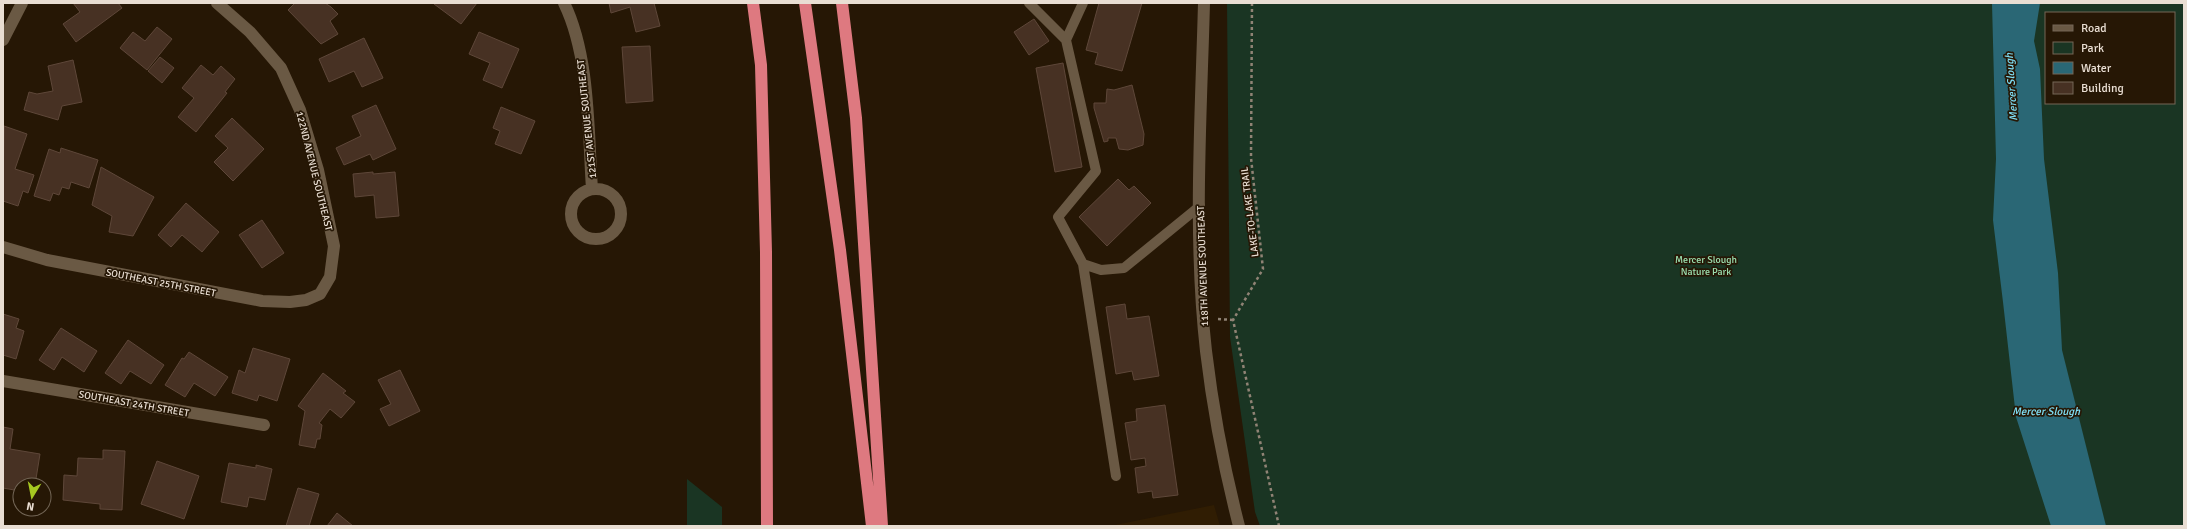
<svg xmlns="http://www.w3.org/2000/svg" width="2187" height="529" viewBox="0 0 2187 529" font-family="Signika,sans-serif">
<rect width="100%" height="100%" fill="#261705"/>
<path fill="#301d03" d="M1214,505l6,21h-110z"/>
<path fill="#1a3523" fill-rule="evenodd" d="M1227,3h957v523h-924l-5,-14 -25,-175zM2046,13h128v90h-128z
M687,479l35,28v19h-35z"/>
<path fill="#2a6775" d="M1992,3h48l-6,38 6,28 4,90 14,114 4,77 44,176h-55l-35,-109 -13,-115 -10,-82 3,-61z"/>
<path fill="#473123" stroke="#5e4739" d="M73,3h45l4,5 -46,34 -13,-18 17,-12z
M295,3h30l6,4 7,7 -8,7 8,13 -17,10 -33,-34z
M435,3h42l-16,21 -27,-20z
M609,3h45l6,23 -24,6 -6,-25 -19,6z
M1099,3h43l-20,68 -27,-7 3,-11 -12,-3z
M1034,19l15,22 -20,14 -15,-23z
M157,27l15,12 -25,31 -27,-22 13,-16 12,9z
M479,32l40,17 -17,39 -19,-8 7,-17 -21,-9z
M364,38l19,40 -21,9 -8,-16 -25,11 -10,-23z
M650,46l3,55 -27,2 -4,-56z
M160,57l14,11 -12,15 -14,-12z
M73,60l9,42 -20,4 -4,14 -34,-10 5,-18 8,2 16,-3 -5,-25z
M1063,63l19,104 -27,5 -19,-104z
M201,65l12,10 8,-9 14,13 -10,13 2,1 -31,39 -18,-15 16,-19 -12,-10z
M1132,85l12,49 -1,11 -15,5 -9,-1 -3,-11h-8v3l-4,1 -10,-34v-5h12l1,-14 7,1z
M376,105l20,44 -23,11 -3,-6 -26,11 -8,-17 25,-12 -9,-20z
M501,107l34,14 -14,33 -26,-10 5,-13 -7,-3z
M232,118l32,31 -31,32 -19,-19 14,-14 -13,-12z
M4,126l23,8 -12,35 19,6 -6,18 -5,-2 -5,15 -15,-5z
M61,148l37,12 -9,28 -18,-6 -2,7 -7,-2 -3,8 -6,-2 -3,8 -16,-5 15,-47 11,4z
M101,167l53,30 -21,39 -24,-4 3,-16 -20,-11z
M373,172v2l22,-2 4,44 -23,2 -2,-23 -19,2 -2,-23z
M1118,179l11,11 5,-4 17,17 -44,43 -28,-29z
M186,203l33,29 -17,20 -20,-17 -11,12 -13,-12z
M262,220l22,33 -22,15 -23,-33z
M1125,304l2,15 22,-3 10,60 -25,4 -2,-9 -16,3 -10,-67z
M3,314l16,5 -3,9 8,3 -8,28 -13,-4z
M61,328l36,23 -13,21 -22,-15 -8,13 -15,-10z
M128,340l36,25 -13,19 -21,-13 -9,13 -16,-11z
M253,348l37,11 -13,42 -18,-6 -2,6 -25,-8 7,-23 6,3z
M189,352l39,25 -13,19 -21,-13 -9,14 -20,-12 17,-27 2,1z
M400,370l20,41 -31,15 -9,-17 11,-5 -13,-24z
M323,373l23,18 -3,2 12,9 -14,16 -11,-9 -11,14 3,2 -2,14h-3l-2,9 -16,-3 6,-34 -7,-5z
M1165,405l13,90 -25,3 -1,-7 -14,2 -3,-25 11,-2 -1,-8 -14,2 -6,-37 12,-2 -1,-12z
M3,427l10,2 -3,20 30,5 -5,31h-15v6l-17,-3z
M103,450l22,1 -3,59 -22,-1v-5l-37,-4 1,-25 13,1 1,-18 25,1z
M157,461l42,15 -15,43 -43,-15z
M229,463l27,5v-3l16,4 -7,31 -16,-3 -2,10 -26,-5z
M298,488l21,6 -10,32h-23z
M337,513l16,13h-26z"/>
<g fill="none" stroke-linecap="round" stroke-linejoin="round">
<path stroke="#908375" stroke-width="2.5" stroke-dasharray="3 3" stroke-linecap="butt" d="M1252,3l-1,155 12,111 -30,51 46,206
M1218,319l15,1"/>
<path stroke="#6a5944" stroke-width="10" d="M1029,3l37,37 30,131 -38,46 25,47 33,212
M1066,40l17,-37
M1083,264l18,6 23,-2 76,-62"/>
<path stroke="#6a5944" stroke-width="12" d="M564,3c26,53 24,128 28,186
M3,40l19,-37
M571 214a25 25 0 1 1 50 0a25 25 0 1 1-50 0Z
M3,247l44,13 215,41 28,1 16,-2 14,-6 10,-17 4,-31 -16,-76 -18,-60 -19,-42 -31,-36 -33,-29
M3,381l261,44"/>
<path stroke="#6a5944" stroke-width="12" d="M1204,3c-3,115 -11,233 2,348 7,59 18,117 33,175"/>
<path stroke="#de7980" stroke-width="12" d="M753,3l8,62 5,187 1,274
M805,3l35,247 32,276
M842,3l14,115 26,408"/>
</g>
<g text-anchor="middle" stroke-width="3.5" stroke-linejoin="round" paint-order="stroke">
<g font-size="10" fill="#e9ded3" stroke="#261705">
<text transform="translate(586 119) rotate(-96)" y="4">121ST AVENUE SOUTHEAST</text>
<text transform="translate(315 171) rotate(76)" y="4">122ND AVENUE SOUTHEAST</text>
<text transform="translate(1249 212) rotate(-97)" y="4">LAKE-TO-LAKE TRAIL</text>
<text transform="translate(1202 266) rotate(-92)" y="4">118TH AVENUE SOUTHEAST</text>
<text transform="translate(161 282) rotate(11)" y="4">SOUTHEAST 25TH STREET</text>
<text transform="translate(134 403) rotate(10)" y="4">SOUTHEAST 24TH STREET</text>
</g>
<g font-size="10" fill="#9ce0b0" stroke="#261705">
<text x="1706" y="263">Mercer Slough<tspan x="1706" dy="12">Nature Park</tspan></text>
</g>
<g font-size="11" font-style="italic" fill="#80e0f7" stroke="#261705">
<text transform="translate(2011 87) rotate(-94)" y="4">Mercer Slough</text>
<text x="2046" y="415">Mercer Slough</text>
</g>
</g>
<rect width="2187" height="529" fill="none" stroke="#e9ded3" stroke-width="8"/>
<rect x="2045" y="12" width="130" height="92" fill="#261705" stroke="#746757"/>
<rect x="2053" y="25" width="20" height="6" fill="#6a5944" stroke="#746757"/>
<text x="2081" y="32" font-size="12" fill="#e9ded3">Road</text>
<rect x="2053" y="42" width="20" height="12" fill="#1a3523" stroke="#746757"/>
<text x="2081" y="52" font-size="12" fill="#e9ded3">Park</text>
<rect x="2053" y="62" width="20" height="12" fill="#2a6775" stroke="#746757"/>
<text x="2081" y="72" font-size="12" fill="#e9ded3">Water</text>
<rect x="2053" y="82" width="20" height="12" fill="#473123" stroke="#746757"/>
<text x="2081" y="92" font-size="12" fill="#e9ded3">Building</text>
<g transform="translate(32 497) rotate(190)"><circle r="19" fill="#261705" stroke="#746757"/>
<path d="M0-3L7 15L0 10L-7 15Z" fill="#a6c821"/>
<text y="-6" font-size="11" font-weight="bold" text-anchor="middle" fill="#e9ded3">N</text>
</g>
</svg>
